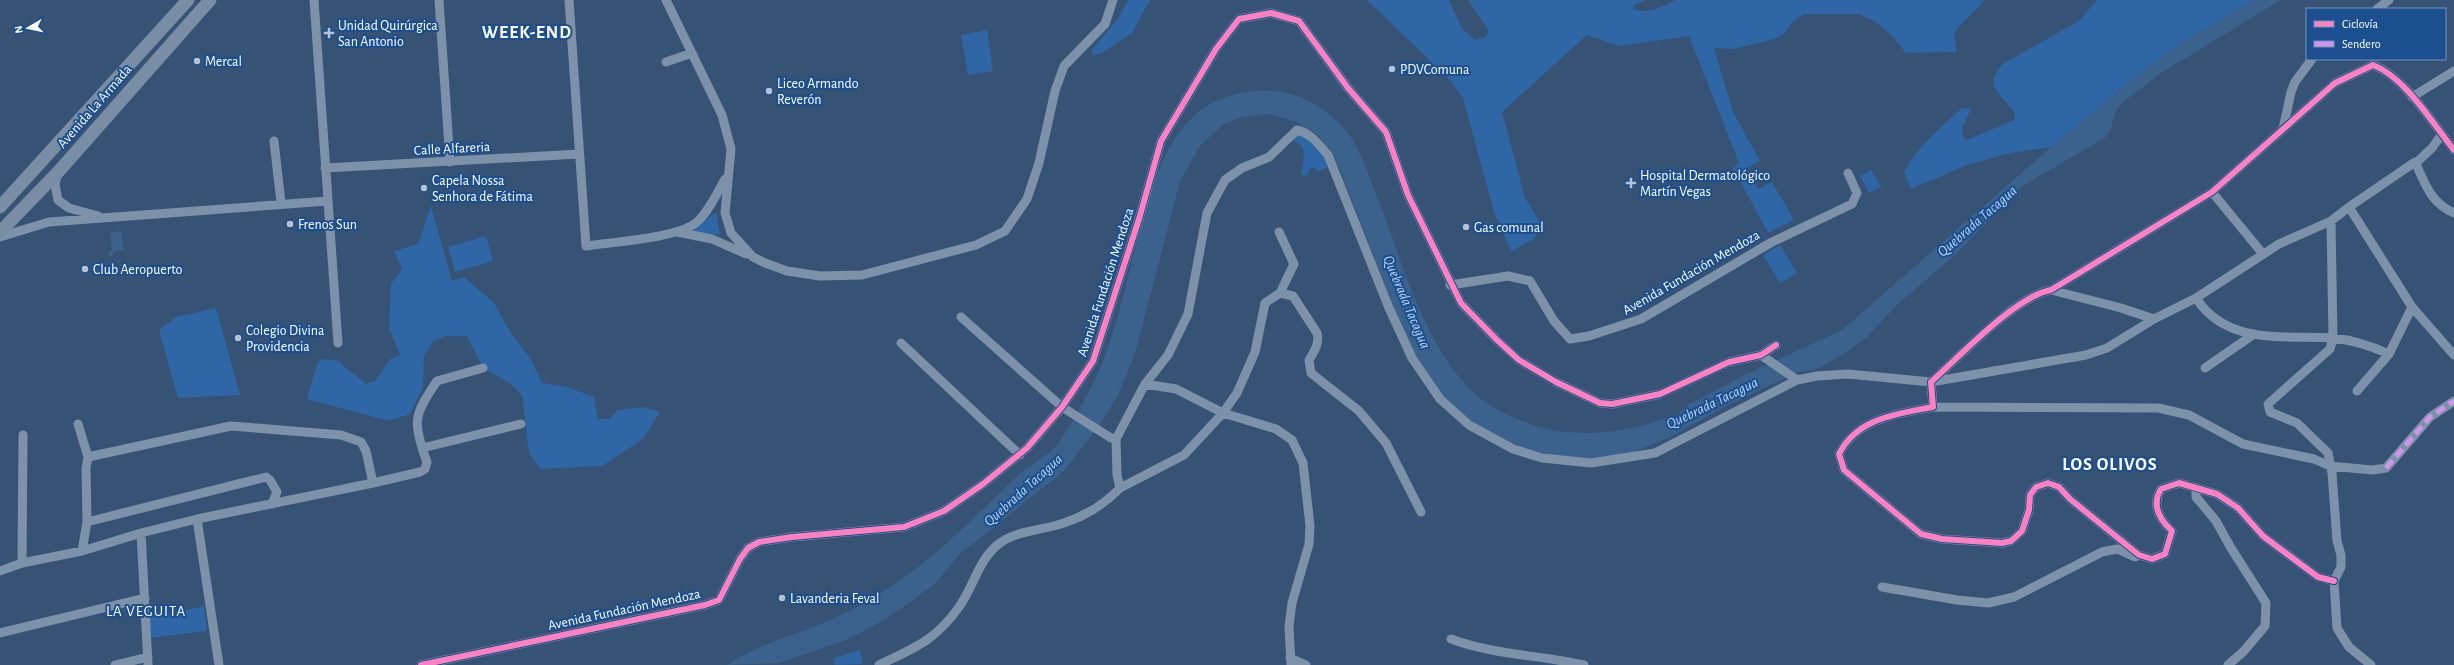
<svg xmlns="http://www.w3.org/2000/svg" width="2454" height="665" viewBox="0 0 2454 665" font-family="'Alegreya Sans',sans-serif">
<rect width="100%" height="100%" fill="#365274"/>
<path fill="#2f66a5" d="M1128,0h22l-18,33 -32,21 -8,1v-5l27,-33z
M1367,0h82l13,29 13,11 11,-3 3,-6 -21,-31h179l-13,5 -1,4c13,6 31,-2 42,-9h309c-6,11 -28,26 -29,33 -1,7 2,12 1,19l-50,1 -14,-17 -16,-14 -17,-8h-55l-12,8 -7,11 -11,6 -40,10 -20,-1 19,64 27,49 -13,7 11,21 14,-7 22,38 -26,13 -35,-65 6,-5 -50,-127 -70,10 -32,-11 -85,77 23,86 18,29 -11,13 -21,11 -17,-39 -31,-114 -14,-19z
M2097,0h157l-76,45 -44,33 -83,69 -41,6 -43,12 -56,24 -7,-17c13,-25 37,-45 58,-64l9,1 -9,19 1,10 4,2 47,-20 1,-7c-14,-19 -34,-28 -11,-50l75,-42z
M987,30l6,41 -25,4 -7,-40z
M1300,135c13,6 12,14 23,18l5,14 -9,4 -8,-4 -3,7 -4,2 -4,-3c4,-7 5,-19 2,-27l-8,-5v-5z
M1871,170l10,17 -12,6 -9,-17z
M431,206l21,75 12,-4 30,26 13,24 25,34 10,22 25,4 27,10 4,22h11l9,-9 26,-3 16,5 -17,27 -41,27 -62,3 -11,-16 -7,-58 -14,-13 -25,-14 -16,-32h-22l-12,6 -9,14 -1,31 -13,27 -21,7 -82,-22 11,-38 7,-2 14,2c9,12 18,12 26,23l10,-3 15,-22 10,-4 -11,-27 2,-44 11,-15 -8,-18 24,-7z
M716,212l4,23 -28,-4z
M486,236l7,25 -38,11 -7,-25z
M1780,245l17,28 -17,10 -17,-28z
M216,308l24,87 -62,3 -19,-68 17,-13z
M204,606l3,25 -59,7 -2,-22 10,1z
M860,650l3,14 -28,1 -1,-7z"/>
<path fill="#3b618d" d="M2254,0h27l-120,73 -39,30 -8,12 -3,14 -6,9 -84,49 -63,65 -61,53 -30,32 -23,17 -29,16 -17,2 -66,31 -62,34 -43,18 -22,4 -41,-1 -40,-9 -42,-19 -33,-27 -27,-33 -23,-49 -60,-154 -8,-16 -14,-17 -23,-13 -25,-7 -27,3 -18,7 -24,22 -20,35 -45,173 -17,41 -19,31 -35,45 -104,83 -25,30 -49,35 -40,21 -67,23 -52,2c33,-22 76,-32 112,-49 72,-34 121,-84 176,-138 11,-11 23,-17 35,-26 11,-9 25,-35 32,-48 26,-43 38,-95 50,-143 22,-80 36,-175 142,-170 28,2 57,20 74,42 14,19 21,44 30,66 24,62 46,146 95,193 12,12 29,20 44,27 53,23 108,15 162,-5l7,-8 59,-31 97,-45 209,-183 83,-69 44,-33z
M121,231l3,19 -10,1 -1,5h-3l-2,-4 4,-2 -2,-17z"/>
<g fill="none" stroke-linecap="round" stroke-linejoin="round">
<path stroke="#7d92a8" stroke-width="9" d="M314,0l24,343
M439,0l11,162
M569,0l17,246c26,-4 93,-8 111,-24 12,-11 20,-29 28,-43
M666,0l56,115 9,34 -6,64 6,20 22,24 12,6 22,8 33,5 42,-1 114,-30 29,-14 22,-32 12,-36 16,-72 9,-25 41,-42 8,-24
M2377,9l12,-9
M666,62l26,-9 2,4
M2412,97l42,-26
M2283,129l8,-37 4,-10 17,-23
M274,141l7,62
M2416,163l16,-15 10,-14
M325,168l254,-14
M58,172l-3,12 3,16 11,8 29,8
M2212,192l51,62
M2349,207l63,100 42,48
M2331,221l2,117 -3,11 -62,55 2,8 27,11 31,30 4,20 5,68 4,14v12l-7,14 3,47 12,19 22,18
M677,232l35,7 34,15
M0,237l49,-15 279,-21
M1450,285l58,-9 22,5 24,40 16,18 19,-3 52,-17 131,-77 80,-38 5,-11 -9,-20
M2051,290l70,18 33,11
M1280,293l13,3 24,37c3,10 -3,19 -8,27l2,13 48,38 27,32 35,69
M2196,298c31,48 89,37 137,40 20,2 38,8 56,16
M961,317l101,90 49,31 5,1
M901,343l119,112
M1761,355l36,25 20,-4 31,-2 83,8 155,-27 21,-7 47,-29 42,-21 83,-54 52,-23 18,-14 66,-45c11,23 15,40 39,51
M2205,368l49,-34
M1145,384l31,5 47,24 53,16 16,11 11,23 7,63 -1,18 -17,59 -3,23 2,39
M2357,391l32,-37 23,-47
M1933,407l225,1 31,7 54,29 71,15 16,7 42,4 14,-2 44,-51 24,-16
M78,424l10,33
M422,448l99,-24
M373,483l47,-11 5,-3 2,-7c-4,-10 -12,-34 -9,-45 2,-12 12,-25 19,-36l46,-13
M1120,488l64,-33 39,-42 14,-20 18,-41 10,-49 15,-10 14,-29 -15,-32
M2196,489v8l20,24 15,27 35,55 -1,23 -22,26 -15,13
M197,519l22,146
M87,522l179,-45 4,3 7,12 -5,12
M141,533l7,132
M22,563l1,-128
M0,571l22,-8 60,-12 59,-18 56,-14 176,-36 -7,-32 -5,-9 -20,-7 -110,-9 -143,31 -2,11 1,54 -5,29
M2334,581l-16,-4 -55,-41 -25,-28 -21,-14 -38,-11 -18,6c-10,16 -2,30 11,42l-7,23 -13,5 -13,-4 -69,-56 -11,-12 -11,-4 -12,4 -6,8 -1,15 -7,21 -11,10 -9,2 -60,-4 -21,-5 -77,-64 -5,-16c18,-36 58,-40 94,-47l-2,-25c28,-25 85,-86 120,-92l161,-98 123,-109 38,-18c32,12 60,59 81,85
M1882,587l75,13 31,3 26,-6 88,-45 15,-3 18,8 4,-2
M0,633l145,-35
M1451,639c43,16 89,16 133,26
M1290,658l16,7
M115,665l33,-8
M421,665l284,-60 14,-5 21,-41 8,-11 11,-6 33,-5 112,-10 40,-16 39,-27 44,-36 35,-41 31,-46 46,-142 22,-78 55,-92 23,-30 32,-6 28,8 49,67 38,44 22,63 53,108 36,37 22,20 37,22 44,21 12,1 48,-10 69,-32 32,-7 15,-10
M879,665c35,-17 56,-24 80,-58 15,-21 20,-49 41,-64 16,-12 42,-13 61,-19 22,-7 43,-19 59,-36l-3,-13 -1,-36 29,-55 23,-29 20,-41 19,-101 18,-33 17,-12 27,-11 28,-27c14,3 22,15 31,25l61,153 23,50 28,41 29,26 44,24 29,9 49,5 64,-10 142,-73"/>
<path stroke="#798da4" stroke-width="13" d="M0,207l188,-207
M0,232l59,-61 151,-171"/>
<path stroke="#d193ec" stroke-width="5" stroke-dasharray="10 5" stroke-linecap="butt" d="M2386,468l44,-51 24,-16"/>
<g stroke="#1b4f8f" stroke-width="8">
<path id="cycleway" d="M2334,581l-16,-4 -55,-41 -25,-28 -21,-14 -38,-11 -18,6c-10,16 -2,30 11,42l-7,23 -13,5 -13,-4 -69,-56 -11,-12 -11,-4 -12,4 -6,8 -1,15 -7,21 -11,10 -9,2 -60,-4 -21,-5 -77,-64 -5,-16c18,-36 58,-40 94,-47l-2,-25c28,-25 85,-86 120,-92l161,-98 123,-109 38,-18c32,12 60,59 81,85
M421,665l284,-60 14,-5 21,-41 8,-11 11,-6 33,-5 112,-10 40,-16 39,-27 44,-36 35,-41 31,-46 46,-142 22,-78 55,-92 23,-30 32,-6 28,8 49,67 38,44 22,63 53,108 36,37 22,20 37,22 44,21 12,1 48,-10 69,-32 32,-7 15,-10"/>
</g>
<use href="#cycleway" stroke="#ff80c0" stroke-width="6"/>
</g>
<g fill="#b9c2ce" stroke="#1b4f8f" stroke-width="1.5">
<path d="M327 27h4v4h4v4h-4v4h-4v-4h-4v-4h4z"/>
<circle cx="197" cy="61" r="4"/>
<circle cx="1392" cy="69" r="4"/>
<circle cx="769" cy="91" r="4"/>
<path d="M1629 177h4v4h4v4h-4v4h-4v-4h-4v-4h4z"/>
<circle cx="424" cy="188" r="4"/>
<circle cx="290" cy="224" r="4"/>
<circle cx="1466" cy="227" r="4"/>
<circle cx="85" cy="269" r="4"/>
<circle cx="238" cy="338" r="4"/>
<circle cx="782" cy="598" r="4"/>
</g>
<g text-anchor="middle" stroke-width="4" stroke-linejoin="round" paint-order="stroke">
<g font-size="14" fill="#fff" stroke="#1b4f8f" text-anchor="start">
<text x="338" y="30">Unidad Quirúrgica<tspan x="338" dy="16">San Antonio</tspan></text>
<text x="205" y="66">Mercal</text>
<text x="1400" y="74">PDVComuna</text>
<text x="777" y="88">Liceo Armando<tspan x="777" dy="16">Reverón</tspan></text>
<text x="1640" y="180">Hospital Dermatológico<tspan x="1640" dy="16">Martín Vegas</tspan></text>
<text x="432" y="185">Capela Nossa<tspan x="432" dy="16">Senhora de Fátima</tspan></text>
<text x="298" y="229">Frenos Sun</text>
<text x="1474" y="232">Gas comunal</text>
<text x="93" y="274">Club Aeropuerto</text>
<text x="246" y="335">Colegio Divina<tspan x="246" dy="16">Providencia</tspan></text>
<text x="790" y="603">Lavanderia Feval</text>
</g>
<g font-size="14" fill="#fff" stroke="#1b4f8f">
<text transform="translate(94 106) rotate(-49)" y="5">Avenida La Armada</text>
<text transform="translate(452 148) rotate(-3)" y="5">Calle Alfareria</text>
<text transform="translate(1691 272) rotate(-30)" y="5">Avenida Fundación Mendoza</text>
<text transform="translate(1105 282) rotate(-72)" y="5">Avenida Fundación Mendoza</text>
<text transform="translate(624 609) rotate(-12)" y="5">Avenida Fundación Mendoza</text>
</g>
<g font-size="15" font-style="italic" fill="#b5d3f5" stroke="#1b4f8f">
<text transform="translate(1977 221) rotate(-41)" y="5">Quebrada Tacagua</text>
<text transform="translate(1407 302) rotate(67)" y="5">Quebrada Tacagua</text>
<text transform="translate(1712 403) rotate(-26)" y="5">Quebrada Tacagua</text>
<text transform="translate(1023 490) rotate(-42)" y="5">Quebrada Tacagua</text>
</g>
<g font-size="15" letter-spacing="1" fill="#fff" stroke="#1b4f8f">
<text x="146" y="616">LA VEGUITA</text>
</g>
<g font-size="18" font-weight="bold" letter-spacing="1" fill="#fff" stroke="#1b4f8f">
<text x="527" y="38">WEEK-END</text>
<text x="2110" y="470">LOS OLIVOS</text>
</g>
</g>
<rect x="2306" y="8" width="140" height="52" fill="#1b4f8f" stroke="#7695bc"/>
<rect x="2314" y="21" width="20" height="6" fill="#ff80c0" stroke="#7695bc"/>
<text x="2342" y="28" font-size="12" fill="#ffffff">Ciclovía</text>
<rect x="2314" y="41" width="20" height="6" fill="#d193ec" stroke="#7695bc"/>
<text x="2342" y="48" font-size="12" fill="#ffffff">Sendero</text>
<g transform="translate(28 28) rotate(261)" stroke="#1b4f8f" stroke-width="3" paint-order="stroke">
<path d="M0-3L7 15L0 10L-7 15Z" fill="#ffffff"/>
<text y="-6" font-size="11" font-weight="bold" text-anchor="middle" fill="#ffffff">N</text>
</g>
</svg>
